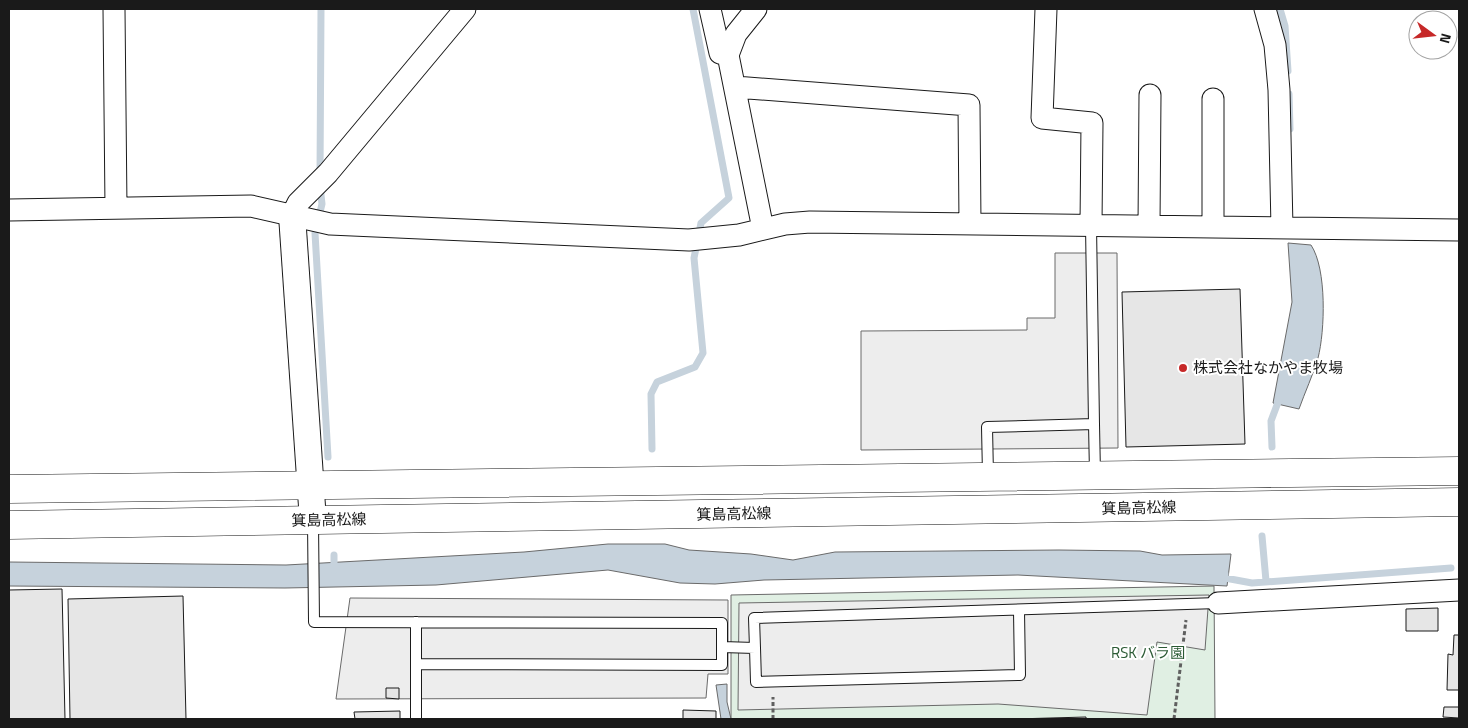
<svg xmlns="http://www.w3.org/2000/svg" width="1468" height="728" viewBox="0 0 1468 728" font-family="'Titillium Web','Noto Sans JP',sans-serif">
<rect width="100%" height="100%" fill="#fff"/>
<path fill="#e0efe3" stroke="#6a6a6a" d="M1214,586l1,133h-484v-124z"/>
<path fill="#ededed" stroke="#6a6a6a" d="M1055,253h62l1,195 -257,2v-119l166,-1v-12h28z
M1209,595l-4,55 -48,-8 -10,73 -149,-11 -260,6 1,-107z
M350,598l378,2v74h-20l-2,24 -370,1z"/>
<path fill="#c6d2dc" stroke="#6a6a6a" d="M1288,243l23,2c16,24 14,86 7,113 -5,17 -13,34 -19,51l-26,-6 19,-101z
M608,544h57l24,6 62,4 42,6 42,-8 224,-2 81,1 22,4 69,-1 -4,32 -209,-11 -254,5 -49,4 -35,-1 -72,-13 -172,15 -151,3 -276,-2v-24l277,3 238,-13z
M727,684v18l4,17h-10l-5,-34z"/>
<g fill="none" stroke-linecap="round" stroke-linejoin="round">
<path stroke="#c6d2dc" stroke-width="7" d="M1280,9l5,17 3,45
M1289,94l1,35
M320,175l1,-166
M320,186l2,18 -7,29 13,224
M1272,447l-1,-26 9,-24
M652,449l-1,-55 6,-12 38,-15 8,-14 -9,-95 7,-35 28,-25 -36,-189
M1262,536l4,45
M334,555v15
M1225,574v4l27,5 199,-15"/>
</g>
<path fill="#e6e6e6" stroke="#1a1a1a" d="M1240,289l5,155 -119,3 -4,-155z
M62,589l3,130h-56v-129z
M183,596l3,123h-116l-2,-120z
M1438,608v23h-32v-22z
M1454,635h5v55h-12l1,-36 5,1z
M386,688h13v11l-13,-1z
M1444,707h15v11l-16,-1z
M683,710l33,1v8h-33z
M400,711v8h-45l-1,-7z
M1086,717v2h-71z"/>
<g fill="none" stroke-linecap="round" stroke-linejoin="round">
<g stroke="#1a1a1a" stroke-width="12">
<path id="service" d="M1091,225l3,199
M988,475l-1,-48 107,-3 1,50
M313,522l1,100 408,1v24l33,1 -1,-30 464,-15
M755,648l1,34 264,-7 -1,-64
M416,664l306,1v-18
M416,719v-97"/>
</g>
<g stroke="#1a1a1a" stroke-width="23">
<path id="minor" d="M114,9l2,199
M710,9l10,44 8,2
M756,9l-20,25 -8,21 35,174
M1046,9l-4,109 50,5 -1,102
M1265,9l10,36 4,45 3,138
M735,87l234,18 1,119
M9,210l242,-4 79,18 359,16 50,-5 46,-11 25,-2 649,8
M292,215l6,-12 30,-30 137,-164
M1149,226l1,-131
M1213,227v-128
M1218,603l241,-13"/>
</g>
<g stroke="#1a1a1a" stroke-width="28">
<path id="tertiary" d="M292,215l21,306"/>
</g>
<g stroke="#1a1a1a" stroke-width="29">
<path id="primary" d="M9,489l1450,-18
M9,525l1450,-23"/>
</g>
<path stroke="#5f5f5f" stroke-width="3" stroke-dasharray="4 2.5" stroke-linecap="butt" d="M773,719v-22
M1174,719l12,-99"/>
<use href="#service" stroke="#fff" stroke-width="10"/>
<use href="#minor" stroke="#fff" stroke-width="21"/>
<use href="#tertiary" stroke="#fff" stroke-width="26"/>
<use href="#primary" stroke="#fff" stroke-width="28"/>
</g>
<circle fill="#c62828" stroke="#fff" stroke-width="2" cx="1183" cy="368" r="5"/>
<g text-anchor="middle" stroke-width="4" stroke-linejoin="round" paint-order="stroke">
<g font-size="15" fill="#1a1a1a" stroke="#fff" text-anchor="start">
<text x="1193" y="373">株式会社なかやま牧場</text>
</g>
<g font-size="15" fill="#1a1a1a" stroke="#fff">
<text transform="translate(1139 508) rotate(-1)" y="5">箕島高松線</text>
<text transform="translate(734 514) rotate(-1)" y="5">箕島高松線</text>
<text transform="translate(329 520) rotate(-1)" y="5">箕島高松線</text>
</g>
<g font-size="15" fill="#2b5a34" stroke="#fff">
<text x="1148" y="658">RSK バラ園</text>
</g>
</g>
<rect width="1468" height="728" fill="none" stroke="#1a1a1a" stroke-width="20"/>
<g transform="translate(1433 35) rotate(105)"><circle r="24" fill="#ffffff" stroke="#a3a3a3"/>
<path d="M0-4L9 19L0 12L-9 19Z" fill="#c62828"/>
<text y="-8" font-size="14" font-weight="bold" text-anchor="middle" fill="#1a1a1a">N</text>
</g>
</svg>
